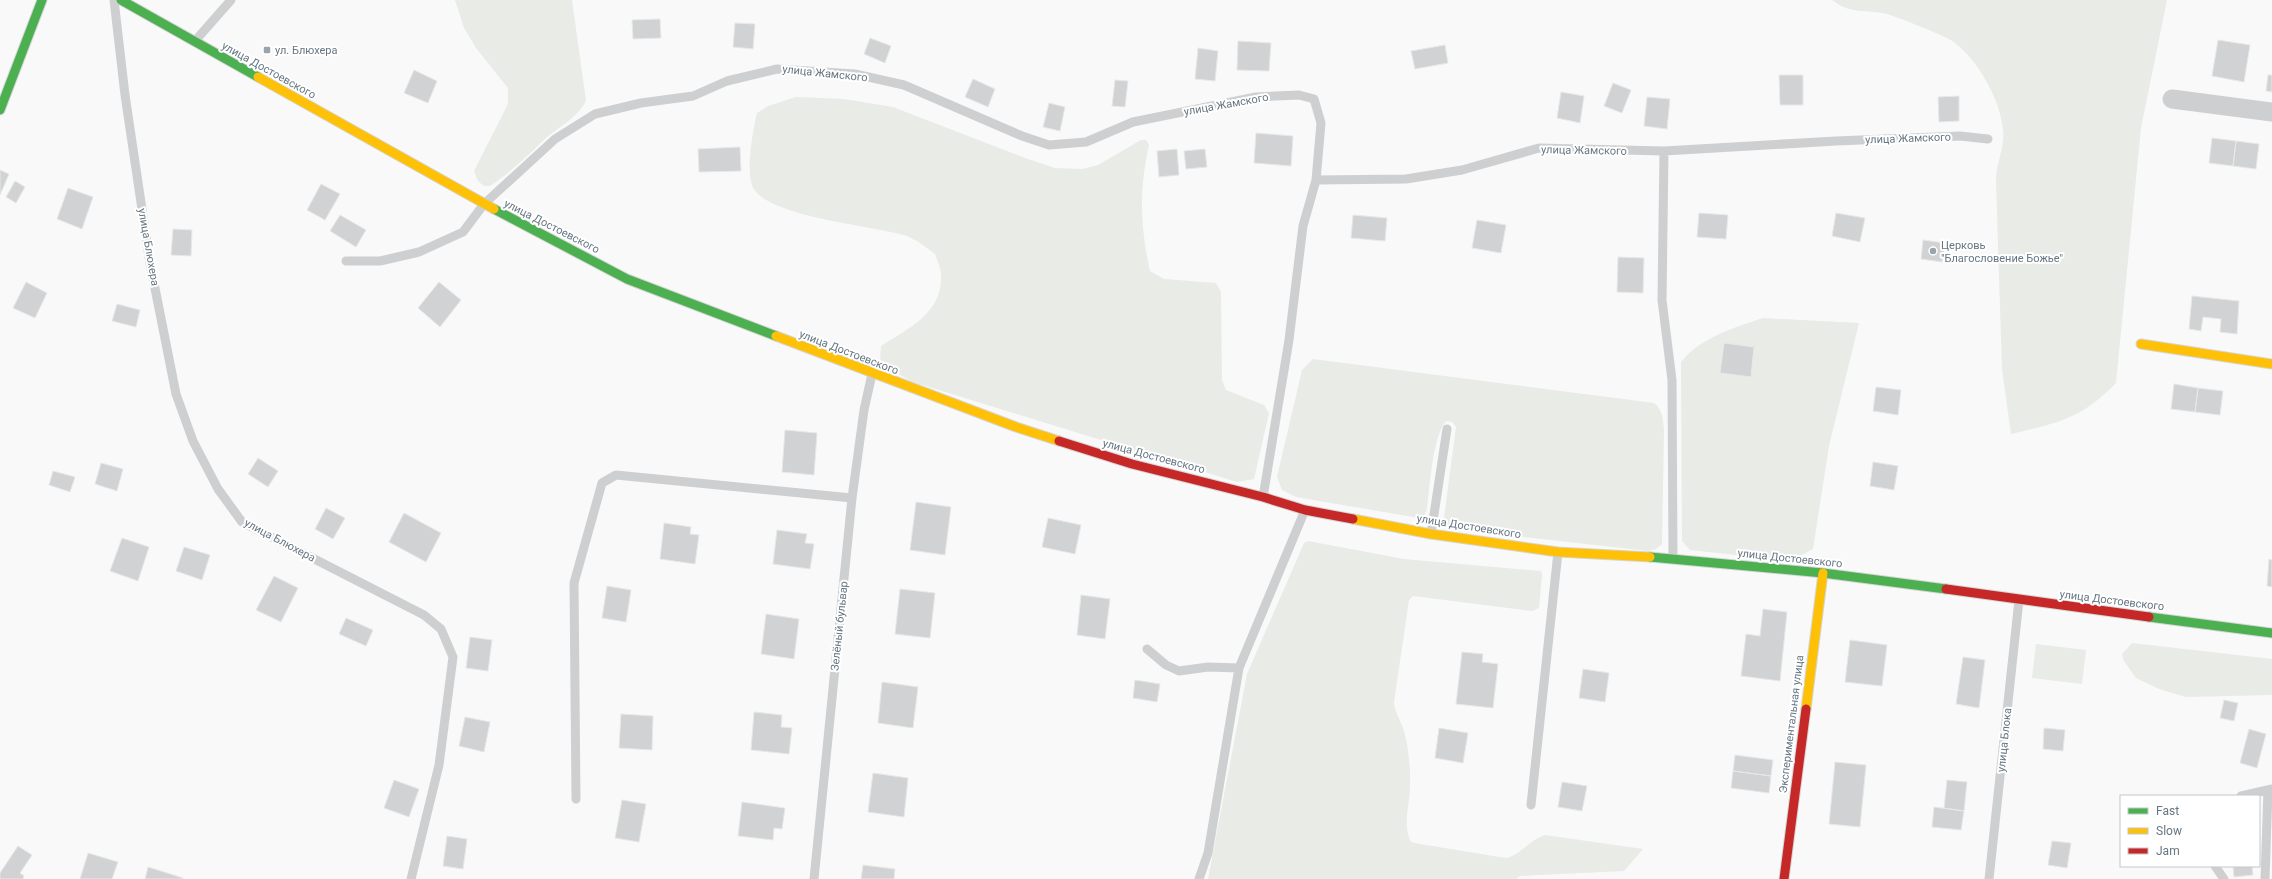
<svg xmlns="http://www.w3.org/2000/svg" width="2272" height="879" viewBox="0 0 2272 879" font-family="Roboto,sans-serif">
<rect width="100%" height="100%" fill="#f9f9f9"/>
<path fill="#e8ebe6" d="M455,0h117l14,101c-9,17 -26,25 -40,37 -18,17 -35,34 -56,48h-6l-6,-5 -4,-10 34,-67v-16l-32,-40 -12,-20z
M1832,0h335l-26,128 -25,255c-35,36 -58,40 -105,51l-9,-65 -6,-188c0,-18 9,-33 7,-51 -2,-29 -25,-70 -49,-88 -8,-6 -57,-25 -67,-28 -22,-5 -36,1 -55,-14z
M796,97l48,2 49,8 135,52 27,9 28,1 15,-4 43,-25h5l3,5c-10,45 -9,81 1,126l14,8 52,4 5,9 1,88 4,10 38,15 5,8 -15,66 -17,3 -324,-100 -33,-18 1,-18c27,-17 62,-33 60,-71 0,-7 -4,-15 -6,-21 -8,-6 -18,-14 -28,-18 -30,-10 -145,-19 -155,-51 -6,-15 1,-56 5,-72l11,-7z
M1763,318l96,5 -30,123 -16,103 -15,8 -15,3 -93,-10 -8,-9 -1,-179c20,-25 53,-34 82,-44z
M1313,359l341,44c9,7 9,16 10,27l-2,114 -6,5 -8,2 -194,-22 -7,-4 -3,-7 12,-91 -4,-5 -6,-1c-14,18 -16,65 -19,88l-3,7 -5,2 -123,-21 -14,-7 -5,-13 25,-107z
M1308,541l96,18 137,12 1,4 -3,33 -6,3 -120,-15 -4,4 -15,102c0,9 6,17 9,26 5,14 8,43 7,58 0,18 -8,39 1,56l9,2 86,14c16,-4 23,-18 39,-23l98,14 -19,22 -104,5 -4,3h-308l39,-205 57,-131z
M2132,643l140,16v36l-86,2 -27,-8 -23,-11 -12,-17 -2,-7z
M2036,644l50,6 -4,34 -50,-6z"/>
<path fill="#d0d2d3" stroke="#e8e8e8" d="M660,19l1,19 -28,1 -1,-19z
M735,23l20,1 -2,25 -20,-2z
M870,38l21,8 -6,17 -21,-9z
M2218,40l32,5 -6,37 -32,-6z
M1238,41l33,2 -2,28 -32,-1z
M1445,45l3,18 -33,6 -4,-18z
M1198,48l20,3 -3,30 -20,-2z
M414,70l23,11 -9,22 -24,-10z
M1779,75h24v30h-23z
M2268,75h4v17l-6,-1z
M973,79l22,10 -7,18 -23,-10z
M1115,80l13,1 -3,26 -13,-1z
M1613,83l18,7 -9,23 -18,-7z
M1561,92l23,4 -4,27 -23,-5z
M1959,96v25l-20,1 -1,-25z
M1647,97l23,2 -3,30 -23,-3z
M1049,103l16,4 -5,24 -17,-4z
M1256,133l37,3 -2,30 -37,-3z
M2212,138l24,3 -3,25 -24,-3z
M2236,141l23,3 -3,25 -23,-3z
M740,147l1,24 -42,1 -1,-23z
M1177,149l2,26 -20,2 -2,-26z
M1205,149l2,18 -21,2 -2,-18z
M0,170l9,4 -9,21z
M15,181l10,6 -9,16 -10,-6z
M321,184l19,10 -15,26 -18,-10z
M68,188l25,9 -11,32 -25,-10z
M1699,213l29,2 -2,24 -29,-2z
M1836,213l29,5 -5,24 -28,-6z
M340,215l26,15 -10,17 -26,-16z
M1353,215l34,3 -2,23 -34,-3z
M1477,220l29,5 -5,28 -29,-5z
M173,229l19,1 -1,26 -20,-1z
M1923,240l22,3 -3,19 -21,-3z
M1618,257l26,1 -1,35 -26,-1z
M26,282l21,11 -12,25 -22,-10z
M439,282l22,18 -21,27 -22,-19z
M2192,296l47,5 -2,33 -17,-2 1,-13 -18,-2 -2,14 -12,-2z
M117,304l23,6 -4,17 -24,-6z
M1724,343l30,4 -3,30 -31,-4z
M2174,384l24,4 -3,24 -24,-3z
M1876,387l25,3 -3,25 -25,-4z
M2198,388l25,3 -3,24 -25,-3z
M785,430l32,3 -3,42 -32,-3z
M258,458l20,13 -10,16 -20,-13z
M1873,462l25,4 -4,24 -24,-4z
M101,463l22,6 -6,22 -22,-7z
M53,471l22,6 -5,15 -21,-7z
M916,502l35,5 -6,48 -35,-5z
M326,508l19,10 -12,21 -18,-10z
M404,513l37,20 -15,29 -37,-20z
M1048,518l33,7 -6,29 -33,-7z
M664,523l27,4 -1,7 9,1 -4,29 -35,-5z
M777,530l30,4 -2,9 9,1 -4,25 -37,-5z
M122,538l27,9 -11,34 -28,-10z
M184,547l26,8 -8,25 -26,-9z
M2269,559l3,1v27l-5,-1z
M274,576l24,12 -17,34 -25,-12z
M607,586l24,4 -5,32 -24,-4z
M900,589l35,4 -5,45 -35,-4z
M1081,595l29,4 -5,40 -28,-4z
M1763,609l24,3 -7,69 -39,-5 5,-42 14,2z
M766,614l33,5 -5,40 -33,-5z
M346,618l27,12 -7,16 -27,-12z
M470,637l22,3 -4,31 -22,-3z
M1850,640l37,5 -5,41 -37,-4z
M1462,652l21,2 -1,8 16,2 -5,44 -37,-4z
M1963,657l22,3 -6,48 -23,-4z
M1583,669l26,4 -4,29 -26,-4z
M1135,680l25,4 -3,18 -24,-4z
M882,682l36,5 -5,41 -35,-5z
M2224,700l14,3 -4,18 -14,-3z
M754,712l28,3 -1,12 11,1 -3,26 -38,-4z
M621,714l32,2 -1,34 -33,-2z
M465,717l25,5 -6,30 -25,-6z
M1439,728l29,5 -5,30 -28,-5z
M2044,728l21,2 -2,21 -20,-2z
M2249,729l17,5 -9,34 -17,-5z
M1735,755l38,5 -2,16 -38,-5z
M1835,762l31,3 -6,62 -31,-3z
M1733,771l38,5 -2,17 -38,-5z
M873,773l35,5 -4,39 -36,-5z
M394,780l25,9 -10,28 -25,-9z
M1947,780l20,2 -3,29 -20,-3z
M1562,782l25,4 -5,25 -24,-4z
M622,800l24,4 -7,38 -24,-4z
M742,802l43,6 -3,21 -8,-1 -1,12 -35,-4z
M1934,807l30,4 -3,19 -29,-3z
M447,836l20,3 -4,30 -20,-3z
M2052,841l19,2 -4,25 -19,-3z
M18,846l14,9 -12,18 4,3 -1,3h-23v-6z
M88,853l30,9 -6,17h-32z
M863,865l32,4 -1,10h-33z
M2233,866h19l1,9 -19,2z
M148,867l35,11v1h-38z"/>
<g fill="none" stroke-linecap="round" stroke-linejoin="round">
<g stroke="#d5d6d7" stroke-width="11">
<path id="fast" d="M121,0l137,77
M0,110l42,-110
M494,209l133,70 149,57
M1650,557l173,16 123,16
M2149,617l123,16"/>
</g>
<g stroke="#d5d6d7" stroke-width="11">
<path id="slow" d="M258,77l236,132
M776,336l240,91 43,14
M2141,344l131,20
M1353,519l78,15 127,18 92,5
M1806,709l17,-136"/>
</g>
<g stroke="#d5d6d7" stroke-width="11">
<path id="jam" d="M1059,441l73,23 131,33 42,13 48,9
M1946,589l203,28
M1784,879l22,-170"/>
</g>
<path stroke="#cecfd0" stroke-width="9" d="M114,0l11,95 25,168 26,131 17,47 25,48 24,33 182,93 17,14 12,28 -14,108 -28,114
M195,41l36,-41
M1664,151l-2,149 10,80 1,178
M346,261h34l39,-9 44,-20 21,-28 71,-65 40,-25 46,-11 52,-7 34,-15 50,-12 78,5 49,11 118,51 27,9 37,-3 47,-20 123,-25 43,-2 15,4 7,24 -5,57 90,-1 56,-9 77,-22 125,3 172,-10 124,-5 28,3
M1263,497l26,-157 14,-114 13,-46
M1431,534l16,-105
M1147,649l19,16 13,6 29,-4 31,1
M2241,796l31,-7
M576,799l-2,-216 28,-100 14,-8 236,23
M1531,805l27,-253
M2215,866l9,13
M814,879l38,-381 12,-88 8,-36
M1199,879l9,-26 31,-185 66,-158
M1989,879l30,-279
M2265,879l3,-89"/>
<path stroke="#cecfd0" stroke-width="19" d="M2172,99l100,13"/>
<use href="#fast" stroke="#4caf50" stroke-width="9"/>
<use href="#slow" stroke="#ffc107" stroke-width="9"/>
<use href="#jam" stroke="#c62828" stroke-width="9"/>
</g>
<g fill="#99a4ac" stroke="#fff" stroke-width="1.5">
<rect x="263" y="46" width="8" height="8" rx="2"/>
<circle cx="1933" cy="251" r="4"/>
</g>
<g text-anchor="middle" stroke-width="4" stroke-linejoin="round" paint-order="stroke">
<g font-size="11" fill="#657683" stroke="#fff" text-anchor="start">
<text x="275" y="54">ул. Блюхера</text>
<text x="1941" y="249">Церковь<tspan x="1941" dy="13">"Благословение Божье"</tspan></text>
</g>
<g font-size="11" fill="#657683" stroke="#fff">
<text transform="translate(269 70) rotate(29)" y="4">улица Достоевского</text>
<text transform="translate(825 73) rotate(6)" y="4">улица Жамского</text>
<text transform="translate(1226 104) rotate(-10)" y="4">улица Жамского</text>
<text transform="translate(1908 138) rotate(-2)" y="4">улица Жамского</text>
<text transform="translate(1584 150) rotate(1)" y="4">улица Жамского</text>
<text transform="translate(552 226) rotate(27)" y="4">улица Достоевского</text>
<text transform="translate(149 247) rotate(80)" y="4">улица Блюхера</text>
<text transform="translate(849 352) rotate(21)" y="4">улица Достоевского</text>
<text transform="translate(1154 456) rotate(15)" y="4">улица Достоевского</text>
<text transform="translate(1469 526) rotate(9)" y="4">улица Достоевского</text>
<text transform="translate(280 540) rotate(28)" y="4">улица Блюхера</text>
<text transform="translate(1790 558) rotate(6)" y="4">улица Достоевского</text>
<text transform="translate(2112 600) rotate(7)" y="4">улица Достоевского</text>
<text transform="translate(839 626) rotate(-84)" y="4">Зелёный бульвар</text>
<text transform="translate(1791 724) rotate(-83)" y="4">Экспериментальная улица</text>
<text transform="translate(2004 740) rotate(-84)" y="4">улица Блока</text>
</g>
</g>
<rect x="2120" y="795" width="140" height="72" fill="#ffffff" stroke="#c1c8cd"/>
<rect x="2128" y="808" width="20" height="6" fill="#4caf50" stroke="#c1c8cd"/>
<text x="2156" y="815" font-size="12" fill="#657683">Fast</text>
<rect x="2128" y="828" width="20" height="6" fill="#ffc107" stroke="#c1c8cd"/>
<text x="2156" y="835" font-size="12" fill="#657683">Slow</text>
<rect x="2128" y="848" width="20" height="6" fill="#c62828" stroke="#c1c8cd"/>
<text x="2156" y="855" font-size="12" fill="#657683">Jam</text>
</svg>
